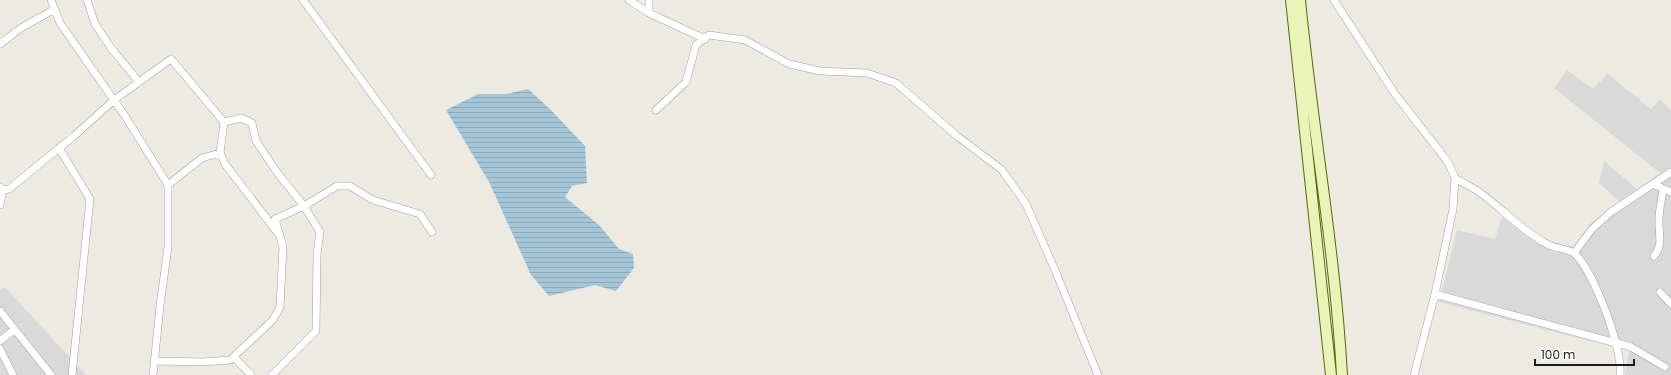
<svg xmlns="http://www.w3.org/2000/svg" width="1671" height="375" viewBox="0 0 1671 375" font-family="Poppins,sans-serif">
<defs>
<pattern id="water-rules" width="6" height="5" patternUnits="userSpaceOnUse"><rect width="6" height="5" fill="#a5c6d8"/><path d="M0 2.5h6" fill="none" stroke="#8daab9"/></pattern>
</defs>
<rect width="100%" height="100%" fill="#edeae2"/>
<path fill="#dad9d9" d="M1567,70l26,19 15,-15 43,35 9,-9 11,10v265h-46l4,-24 -190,-49 18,-72 38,9 7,-22 27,21 28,16 3,-9 14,1 16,-22 30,-22 -21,-19 5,-22 33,28 23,-16 -106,-85z
M5,287l81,88h-86v-85z"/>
<path fill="url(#water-rules)" d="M528,89l22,20 35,37 2,37 -15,3 -7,11 34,28 20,24 14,5 1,14 -18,23 -21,-6 -46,11 -18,-21 -42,-93 -43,-72 32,-16h28z"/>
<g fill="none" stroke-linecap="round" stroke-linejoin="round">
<g stroke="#a0a0a0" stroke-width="8">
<path id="minor" d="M51,0l9,23 65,93 43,69v62l-8,59 -7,69
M87,0l8,24 16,24 28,34
M303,0l128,175
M629,0l20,13
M649,0v13l56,26
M1334,0l61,94 53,68 7,16 -2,31 -18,85 -21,81
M0,44l21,-16 34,-19
M656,110l30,-28 10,-37 13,-10 36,5 44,24 31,7 47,2 29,10 61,53 45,34 24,34 29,66 43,105
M224,122l17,-4 11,5 4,18 20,30 28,35 33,-20h13l23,14 47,14 12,18
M59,148l31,51 -18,176
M1455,178c8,5 17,9 24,14 24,17 42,38 68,52 8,5 22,4 28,10 19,18 48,95 45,121
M1653,184l18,8
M168,185l34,-27 18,-5 5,11 52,68
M0,187l3,3 -3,15
M3,190l6,-1 65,-53 40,-36 57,-41 53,63 -4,31
M1574,253l18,-24 19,-17 60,-40
M1654,256c10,-10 4,-25 5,-37 0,-10 3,-20 4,-29
M1660,292l11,12
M1435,294l196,53 34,20
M0,311l51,64
M0,341l15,-12
M0,349l13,26
M234,357l17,18
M155,361l48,1 27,-2 43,-40 7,-13 3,-60 -8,-28 29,-13 16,26 -3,22 -1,77 -44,44"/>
</g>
<g stroke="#546a0c" stroke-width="12">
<path id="secondary" d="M1291,0l40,375
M1300,0c12,125 35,249 42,375"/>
</g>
<use href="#minor" stroke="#fff" stroke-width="7"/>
<use href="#secondary" stroke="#eaf4b8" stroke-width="10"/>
</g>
<path d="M1535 359v6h99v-6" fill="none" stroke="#1c1c1c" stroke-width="2"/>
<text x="1541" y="359" font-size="12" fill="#1c1c1c" stroke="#ffffff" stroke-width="3" paint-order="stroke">100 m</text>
</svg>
